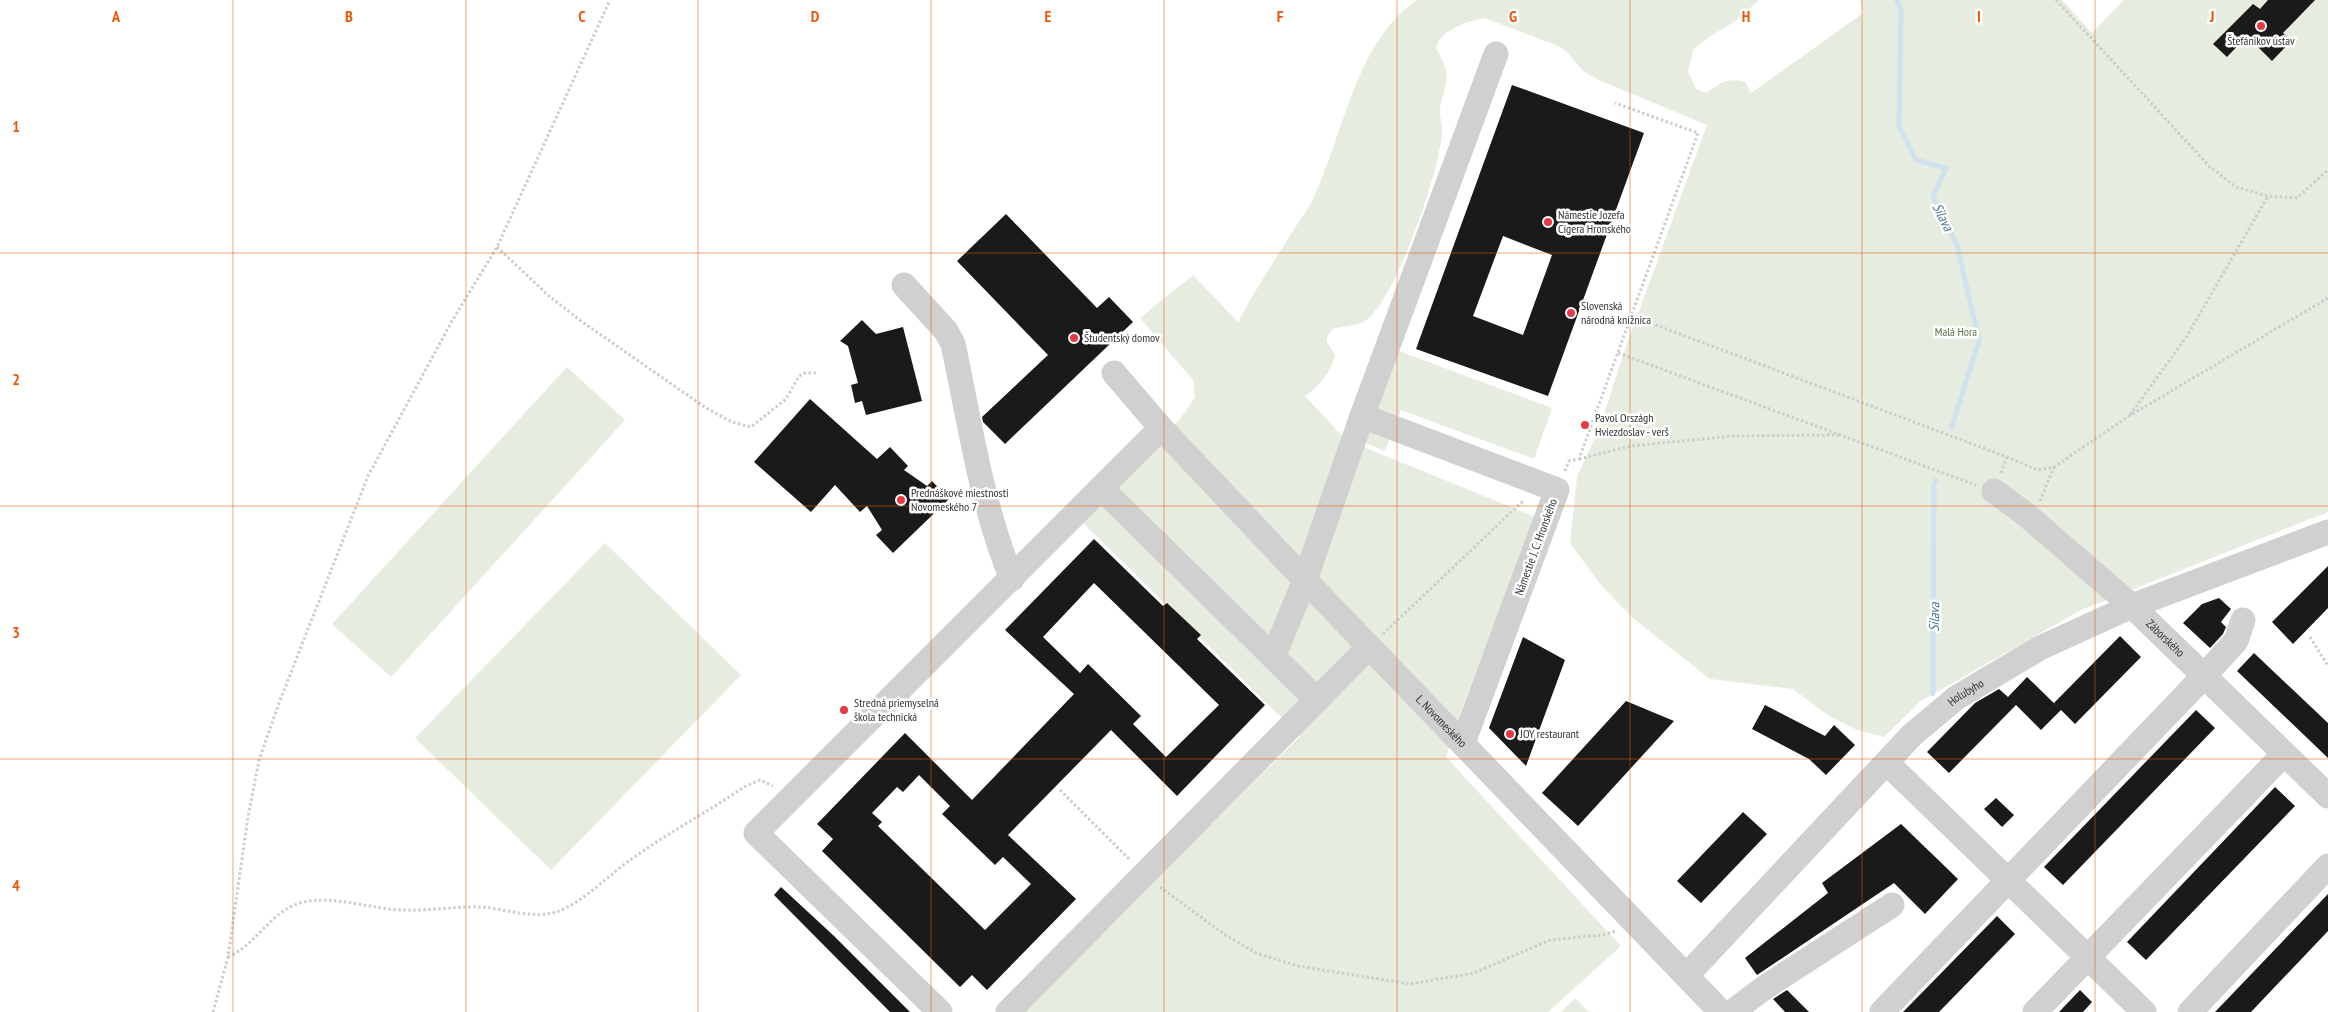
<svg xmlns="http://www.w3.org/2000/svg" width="2328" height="1012" viewBox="0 0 2328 1012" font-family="'PT Sans Narrow',sans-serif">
<rect width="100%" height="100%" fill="#fff"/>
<path fill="#e6ecdf" d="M1417,0h342l-22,20 -28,17 -16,13 -5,22 8,17 10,4c15,-10 21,-16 39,-11l6,11 112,-80 -3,-13h202l30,33 32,-33h204v512l-247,98 -160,91 -37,36 -27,-7 -28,-14 -36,-27 -83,-10 -76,-60 -34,-35 -30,-41 7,-66 24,-53 22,-69 84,-230 -106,-44 -18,-10 -17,-20 -10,-6 -72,-27c-19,4 -41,11 -48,29 3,8 9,17 10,25 3,10 -5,26 -6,37 -1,8 3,16 2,23 -2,38 -46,168 -77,189 -10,6 -23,5 -33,8 -10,15 -3,13 3,26 -4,17 -16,32 -30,41l41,44 190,77 -73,188 -17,52 175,189 -73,66h-526l278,-276 -221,-217 102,-101 14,-21 -2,-17 -53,-62 53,-43 45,47c16,-30 35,-59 53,-88 7,-11 16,-23 22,-35 31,-65 42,-157 104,-199z
M1399,351l153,57 -18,51 -133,-49 -16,41 -25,-10z
M567,367l58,53 -234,257 -59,-53z
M605,543l136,132 -190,195 -136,-132z
M1575,998l14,14h-28z"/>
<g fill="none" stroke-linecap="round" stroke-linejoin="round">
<path stroke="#cfe2ee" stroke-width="5" d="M1897,0l4,11 -2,115 17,34 30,8 -13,29 24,48 22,95 -27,87
M1933,694l1,-208 2,-6"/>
</g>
<path fill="#1a1a1a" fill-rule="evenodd" d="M2268,0h47l-32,33 8,8 -19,20 -25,-25 -20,21 -14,-13 40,-40 7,5z
M1512,85l132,48 -96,263 -132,-47zM1503,236l49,19 -29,80 -50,-19z
M1006,214l91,94 12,-11 24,25 -128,122 -22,-22 -1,-5 66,-62 -91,-94z
M862,320l14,14 27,-7 19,74 -56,14 -4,-14 -7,2 -4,-18 7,-2 -10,-37 -8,-5z
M810,399l67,60 13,-12 18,19 -4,4 23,16 5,-5 17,18 -56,54 -17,-18 6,-5 -15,-24 -7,6 -25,-27 -24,27 -57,-50z
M1094,539l69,67 4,-3 34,32 -4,4 68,66 -88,91 -66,-66 -103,105 68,64 -89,91 -15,-15 -12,12 -138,-136 11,-12 -16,-15 88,-91 67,67 102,-106 -69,-64zM1094,583l125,122 -53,52 -33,-33 8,-8 -53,-52 -8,9 -37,-36zM919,775l31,31 -8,8 53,51 8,-8 28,27 -46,46 -107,-104 4,-4 -10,-9 25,-26 6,5z
M2328,566v42l-35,36 -21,-22z
M2219,598l12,11 -10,13 5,5 -3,7 -13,14 -27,-25 19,-19z
M2120,636l21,21 -66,67 -21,-21z
M1523,637l42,23 -39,106 -37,-38z
M2254,653l74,70v35l-91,-87z
M2027,677l34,33 -20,20 -25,-25 -67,68 -22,-21 48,-49 24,-14 9,8z
M1626,701l48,20 -96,105 -36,-33z
M1765,705l60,31 9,-11 21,20 -29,30 -17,-16 -57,-30z
M2196,710l19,18 -152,157 -19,-18z
M2275,787l20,19 -149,154 -19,-18z
M1996,798l18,17 -12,12 -18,-18z
M1743,812l24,22 -66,69 -24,-22z
M1901,824l57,55 -33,35 -31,-31 -137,92 -12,-17 83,-65 -6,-10z
M781,887l53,49 76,76h-20l-116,-117z
M2328,894v37l-77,81h-36z
M1997,916l18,18 -76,78h-36z
M1787,990l22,22h-24l-12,-13z
M2080,990l12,12 -9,10h-24z"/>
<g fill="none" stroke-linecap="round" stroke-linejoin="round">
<path stroke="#cdcdcd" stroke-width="3" stroke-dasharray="2.5 2.5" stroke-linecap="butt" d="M2056,0l153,166 27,21 32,9 29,2 31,-28
M497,247l52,49 32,25 125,87 26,14 19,5 35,-28 13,-23 6,-3h13
M1632,316l375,141 30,13 17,-3 75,-51 199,-118
M1618,353l358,132
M2130,415l57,-79 81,-140
M1579,459l52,-13 100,-10 108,-1
M1565,471l4,-10 10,-2 119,-326 -83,-30
M2001,473l6,-16
M2040,501l14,-34
M1383,634l141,-134
M2310,637l18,29
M1060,790l71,71
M1160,887l67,49 29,17 42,13 112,18 64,-11 76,-33 52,-5 14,-4
M228,957c30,-13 43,-48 76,-55 32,-7 69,8 101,8 25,1 51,-4 76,-3 24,2 51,12 75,5 24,-7 55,-39 77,-54 36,-26 75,-46 111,-71l16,-7 13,6
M213,1012l15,-55 20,-140 11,-57 20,-57 89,-227 84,-155 45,-74 113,-247"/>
<g stroke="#d0d0d0" stroke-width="25">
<path d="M904,285l42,46 7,13c17,79 28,160 59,235"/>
<path id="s1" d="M1114,373l47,55 144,152 416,432"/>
<path d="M1362,416l195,74 -94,253"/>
<path d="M1101,488l216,212"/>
<path id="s2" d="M1994,491l30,22 108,93 196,190"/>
<path d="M1273,657l32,-77 57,-164 134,-362"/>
<path d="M1887,763l257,249"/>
<path id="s3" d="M1686,976l226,-241 44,-37 84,-50 92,-42 196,-74"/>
<path d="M940,1012l-184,-179 405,-405"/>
<path d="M1008,1012l361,-365"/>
<path d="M1732,1012l32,-24 128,-83"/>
<path d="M1882,1012l322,-336 32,-35 7,-21"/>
<path d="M2035,1012l249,-258"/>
<path d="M2190,1012l138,-146"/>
</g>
</g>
<path fill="none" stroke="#e8590c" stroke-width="1" stroke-opacity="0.55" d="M233,0v1012M466,0v1012M698,0v1012M931,0v1012M1164,0v1012M1397,0v1012M1630,0v1012M1862,0v1012M2095,0v1012M0,253h2328M0,506h2328M0,759h2328"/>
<g fill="#e63946" stroke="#fff" stroke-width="2">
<circle cx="2261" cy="26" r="5"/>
<circle cx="1548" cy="222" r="5"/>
<circle cx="1571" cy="313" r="5"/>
<circle cx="1074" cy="338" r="5"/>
<circle cx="1585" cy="425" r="5"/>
<circle cx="901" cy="500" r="5"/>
<circle cx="844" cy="710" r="5"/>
<circle cx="1510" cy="734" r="5"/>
</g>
<g text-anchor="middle" stroke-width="5" stroke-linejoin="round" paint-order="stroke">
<g font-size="12" fill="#333" stroke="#fff" text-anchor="start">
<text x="2261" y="45" text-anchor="middle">Štefánikov ústav</text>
<text x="1558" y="219">Námestie Jozefa<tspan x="1558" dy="14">Cígera Hronského</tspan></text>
<text x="1581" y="310">Slovenská<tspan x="1581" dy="14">národná knižnica</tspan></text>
<text x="1084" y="342">Študentský domov</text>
<text x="1595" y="422">Pavol Országh<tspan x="1595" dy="14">Hviezdoslav - verš</tspan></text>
<text x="911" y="497">Prednáškové miestnosti<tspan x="911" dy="14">Novomeského 7</tspan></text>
<text x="854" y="707">Stredná priemyselná<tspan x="854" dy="14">škola technická</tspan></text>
<text x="1520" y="738">JOY restaurant</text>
</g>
<g font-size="12" fill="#56703f" stroke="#fff">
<text x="1956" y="336">Malá Hora</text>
</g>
<g font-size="12" fill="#333" stroke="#fff">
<text transform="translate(1536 547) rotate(-70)" y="4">Námestie J. C. Hronského</text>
<text dy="4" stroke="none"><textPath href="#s2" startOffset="226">Záborského</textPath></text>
<text dy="4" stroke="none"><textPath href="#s3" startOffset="399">Holubyho</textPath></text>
<text dy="4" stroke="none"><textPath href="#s1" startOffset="478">L. Novomeského</textPath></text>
</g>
<g font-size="14" font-style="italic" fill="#3f7597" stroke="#fff">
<text transform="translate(1943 217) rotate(63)" y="5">Silava</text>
<text transform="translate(1934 617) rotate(-89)" y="5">Silava</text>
</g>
</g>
<g font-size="16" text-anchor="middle" font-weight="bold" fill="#e8590c" stroke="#fff" stroke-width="5" stroke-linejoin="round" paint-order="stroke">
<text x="116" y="22">A</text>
<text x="349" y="22">B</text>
<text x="582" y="22">C</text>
<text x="815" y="22">D</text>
<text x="1048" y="22">E</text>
<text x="1280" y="22">F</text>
<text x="1513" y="22">G</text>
<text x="1746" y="22">H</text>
<text x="1979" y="22">I</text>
<text x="2212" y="22">J</text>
<text x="16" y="132">1</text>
<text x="16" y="385">2</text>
<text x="16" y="638">3</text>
<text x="16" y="891">4</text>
</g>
</svg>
